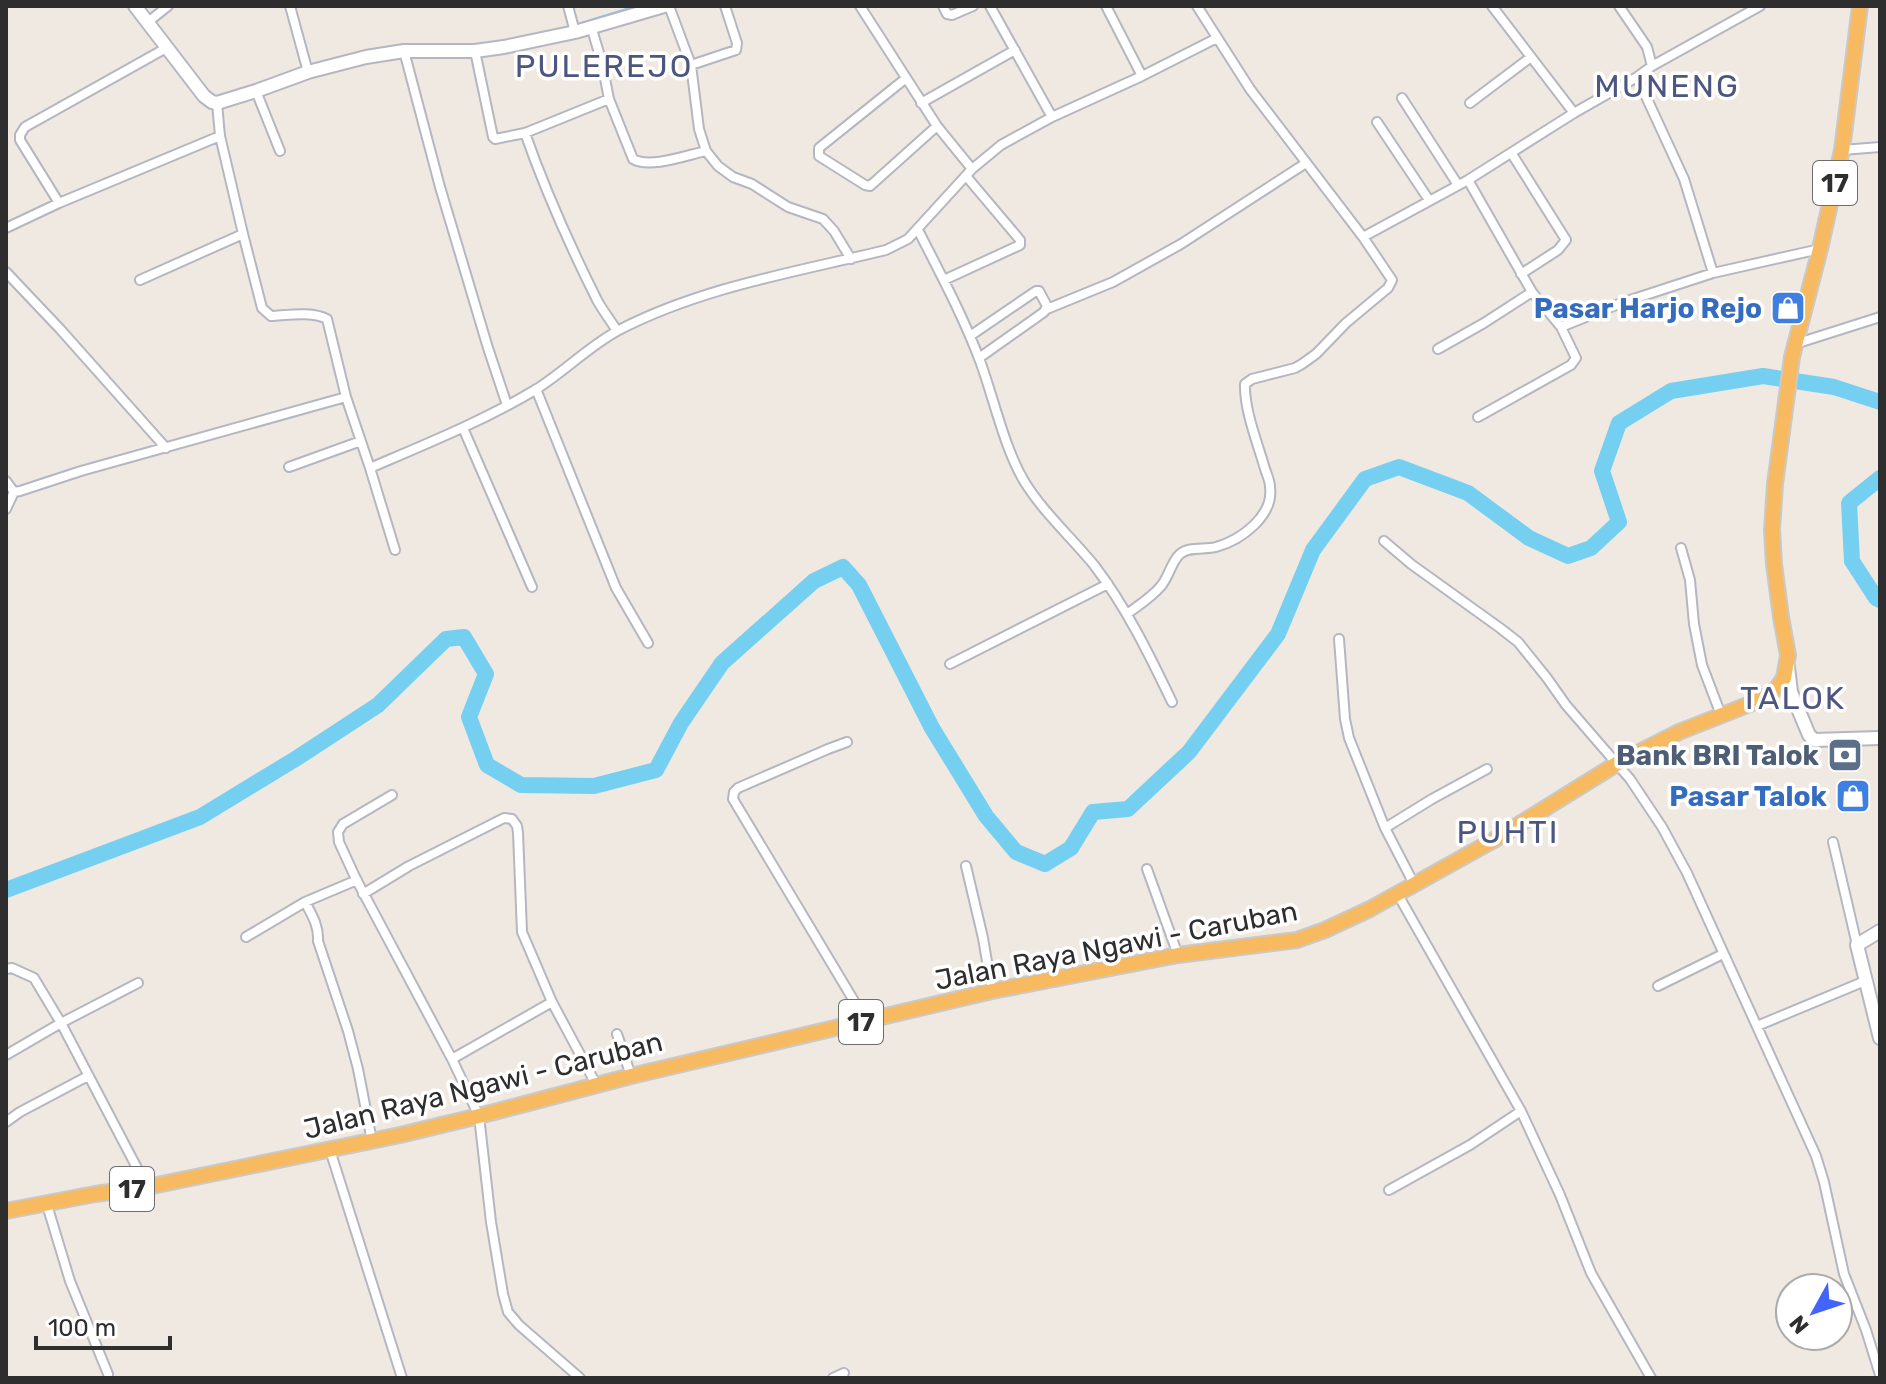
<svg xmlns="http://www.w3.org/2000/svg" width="1886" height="1384" viewBox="0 0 1886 1384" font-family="Rubik,sans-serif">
<rect width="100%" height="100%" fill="#efe9e1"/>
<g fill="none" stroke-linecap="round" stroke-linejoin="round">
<path stroke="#75cff0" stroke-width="3" d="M583,23l55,-17"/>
<path stroke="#75cff0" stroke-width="16" d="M1880,478l-31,25 3,58 24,37 4,2
M6,890l194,-73 97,-59 81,-53 68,-66 18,-2 22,37 -17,43 18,48 34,20 73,1 62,-16 25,-47 41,-60 92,-82 29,-14 16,18 73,143 54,88 30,36 29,12 26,-16 22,-36 35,-3 61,-57 89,-118 35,-84 52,-71 34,-12 69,26 61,45 39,18 23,-8 28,-26 -17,-51 17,-48 52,-32 92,-15 71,11 46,15"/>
<g stroke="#b4b7c1" stroke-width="12">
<path id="minor" d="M290,6l18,66
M568,6l7,26
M669,6l22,59 8,64 7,22 12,15 15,11 19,7 36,23 35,12 11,12 17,28
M860,6l77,120 35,43
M943,6l4,8 5,1 21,-9
M990,6l62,111
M1106,6l36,70
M1492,6l82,107
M1619,6l28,41 5,19
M148,22l20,-16
M591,26l11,37 7,36 24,60c17,10 54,-4 73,-8
M404,51l36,136 48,161 19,57
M475,51l18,86 2,2 30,-6 84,-34
M691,65l45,-15 1,-7 -12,-37
M1637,77l47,102 29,94
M905,79l-86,69v8l46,29 5,1 67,-60
M256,91l24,60
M1402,98l56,87
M217,103l3,33 23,98 19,74 9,8c18,-1 41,-5 56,3l19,78 24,71c56,-24 113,-47 165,-78 29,-18 54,-44 84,-60 83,-43 177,-58 267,-80l22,-11 64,-70 29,-24 51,-28 90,-41 75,-38
M921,103l94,-53
M1470,103l61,-46
M1377,122l52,78
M525,133c20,57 45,113 72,167 6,11 14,21 20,31
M1842,150l38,-3
M1512,154l54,86 -8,10 -37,24
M1468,180l64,112 29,35 15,31 -5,7 -93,52
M59,203l-39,-63v-5l5,-8 143,-80
M6,228l53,-25 161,-67
M918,230c22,43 45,86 62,131 14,38 24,86 44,120 19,31 47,56 70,84 32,42 55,89 78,137
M1363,237l105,-57 106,-67 63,-36 15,-11 108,-60
M6,272l54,57 106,119
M140,280l103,-46
M944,280l76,-35v-5l-54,-64
M1047,309l66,-27 68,-38 125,-81
M1561,327l60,-24 92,-30 107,-24
M970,336l66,-45h3l8,15 -3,6 -65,46
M1795,344l85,-27
M1438,349l46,-26 48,-31
M536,389l80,199 32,55
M463,428l69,159
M289,467l72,-26
M370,468l25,82
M6,481l8,11 6,-1 61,-20 265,-74
M6,509l8,-17
M1384,541l27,23 89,64 18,14 29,36 19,27 64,74 32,48 25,46 129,283 8,26 20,92 22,56 14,45
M1681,548l9,32 4,44 8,41 19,50
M1127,614c12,-9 25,-17 34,-28 8,-9 10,-24 19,-32 9,-8 25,-4 36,-7 25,-7 58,-31 54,-60 0,-6 -3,-12 -5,-18 -7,-25 -21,-59 -20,-85l7,-5 43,-11 7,-4 14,-10 30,-31 42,-35 4,-8 -29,-43 -113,-148 -53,-83
M1339,639l6,80 4,19 36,90 29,56
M950,664l158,-80
M847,742l-19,7 -90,39 -4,4 -1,7 133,222
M392,795l-49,29 -5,8 1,10 17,37 96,180 27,57 12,106 12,72 5,18 11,13 61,53
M1385,828l47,-29 55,-30
M1833,842l24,103
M966,866l17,72 9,53
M1147,869l31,86
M1397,893l124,218 39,84 31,78 60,105
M363,894l46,-28 95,-48 8,1 5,7 1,7 4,99 30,70 45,84
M305,902c7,13 14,24 13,39l30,90 10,38 14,72
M246,937l59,-35 52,-22
M6,969l6,-1 22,10 27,45 86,164
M1658,986l65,-32
M1757,1026l108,-45
M617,1034l14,42
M6,1055l55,-32 77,-40
M452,1059l100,-57
M6,1122l14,-10 68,-36
M330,1150l72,228
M1389,1190l81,-45 51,-34
M47,1205l23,76 38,93
M833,1378l11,-5"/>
</g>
<g stroke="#b4b7c1" stroke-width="16">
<path id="secondary" d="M135,6l69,90 8,6 5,1 39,-12 52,-19 58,-15 38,-6h71l29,-4 71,-15 89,-26
M1788,667l3,25 18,43 5,5 66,-2
M1880,931l-23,14 23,93"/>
</g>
<g stroke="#c9c9c9" stroke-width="18">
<path id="trunk" d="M6,1211l89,-17 52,-7 253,-52 79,-19 152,-40 361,-85 186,-36 119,-15 28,-10 45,-21 124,-69 124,-77 61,-31 76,-30 13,-7 9,-7 7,-10 4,-23 -7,-38 -7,-53 -2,-34 3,-46 17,-127 28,-108 22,-99 18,-144"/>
</g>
<use href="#minor" stroke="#fff" stroke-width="8"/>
<use href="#secondary" stroke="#fff" stroke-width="12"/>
<use href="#trunk" stroke="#f8ba60" stroke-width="14"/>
</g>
<defs>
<g id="shop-square" transform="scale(1.8)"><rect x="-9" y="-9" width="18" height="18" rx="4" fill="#3f7fe0" stroke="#fff"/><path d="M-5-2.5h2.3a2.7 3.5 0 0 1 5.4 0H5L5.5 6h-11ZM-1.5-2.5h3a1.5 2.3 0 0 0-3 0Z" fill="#fff"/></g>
<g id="bank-square" transform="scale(1.8)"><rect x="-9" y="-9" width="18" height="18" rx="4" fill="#5c6f8a" stroke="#fff"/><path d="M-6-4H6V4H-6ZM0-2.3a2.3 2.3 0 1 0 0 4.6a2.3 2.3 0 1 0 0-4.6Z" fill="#fff"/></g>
</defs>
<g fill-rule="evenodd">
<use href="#shop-square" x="1788" y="308"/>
<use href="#bank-square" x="1845" y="755"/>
<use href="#shop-square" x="1853" y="796"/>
</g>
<g text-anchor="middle" stroke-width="7" stroke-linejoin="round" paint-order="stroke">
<g fill="#fff" stroke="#6d6d6d" stroke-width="2">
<rect x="1813" y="161" width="44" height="44" rx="6"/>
<rect x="839" y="1000" width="44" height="44" rx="6"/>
<rect x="110" y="1167" width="44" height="44" rx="6"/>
</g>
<g font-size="26" font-weight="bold" fill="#2e2e2e">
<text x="1835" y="192">17</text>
<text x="861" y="1031">17</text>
<text x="132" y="1198">17</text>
</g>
<g font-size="28" font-weight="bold" fill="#366cbe" stroke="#fff" text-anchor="end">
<text x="1762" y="318">Pasar Harjo Rejo</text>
<text x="1827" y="806">Pasar Talok</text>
</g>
<g font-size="28" font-weight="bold" fill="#4e5e75" stroke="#fff" text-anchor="end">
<text x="1819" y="765">Bank BRI Talok</text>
</g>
<g font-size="28" fill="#2e2e2e" stroke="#fff">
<text transform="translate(1116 945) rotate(-11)" y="10">Jalan Raya Ngawi - Caruban</text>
<text transform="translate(483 1085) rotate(-14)" y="10">Jalan Raya Ngawi - Caruban</text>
</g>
<g font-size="32" letter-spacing="2" fill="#4d5680" stroke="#fff">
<text x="604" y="77">PULEREJO</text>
<text x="1667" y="97">MUNENG</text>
<text x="1793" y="709">TALOK</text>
<text x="1508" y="843">PUHTI</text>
</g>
</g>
<rect width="1886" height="1384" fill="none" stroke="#2e2e2e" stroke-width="16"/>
<g transform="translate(1814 1312) rotate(230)"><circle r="38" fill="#ffffff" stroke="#ababab" stroke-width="2"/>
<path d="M0-6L14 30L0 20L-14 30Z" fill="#4264fb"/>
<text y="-12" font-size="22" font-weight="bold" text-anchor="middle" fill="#2e2e2e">N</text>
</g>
<path d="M36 1336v12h134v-12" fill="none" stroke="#2e2e2e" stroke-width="4"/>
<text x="48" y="1336" font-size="24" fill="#2e2e2e" stroke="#ffffff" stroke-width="6" paint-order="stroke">100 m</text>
</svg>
